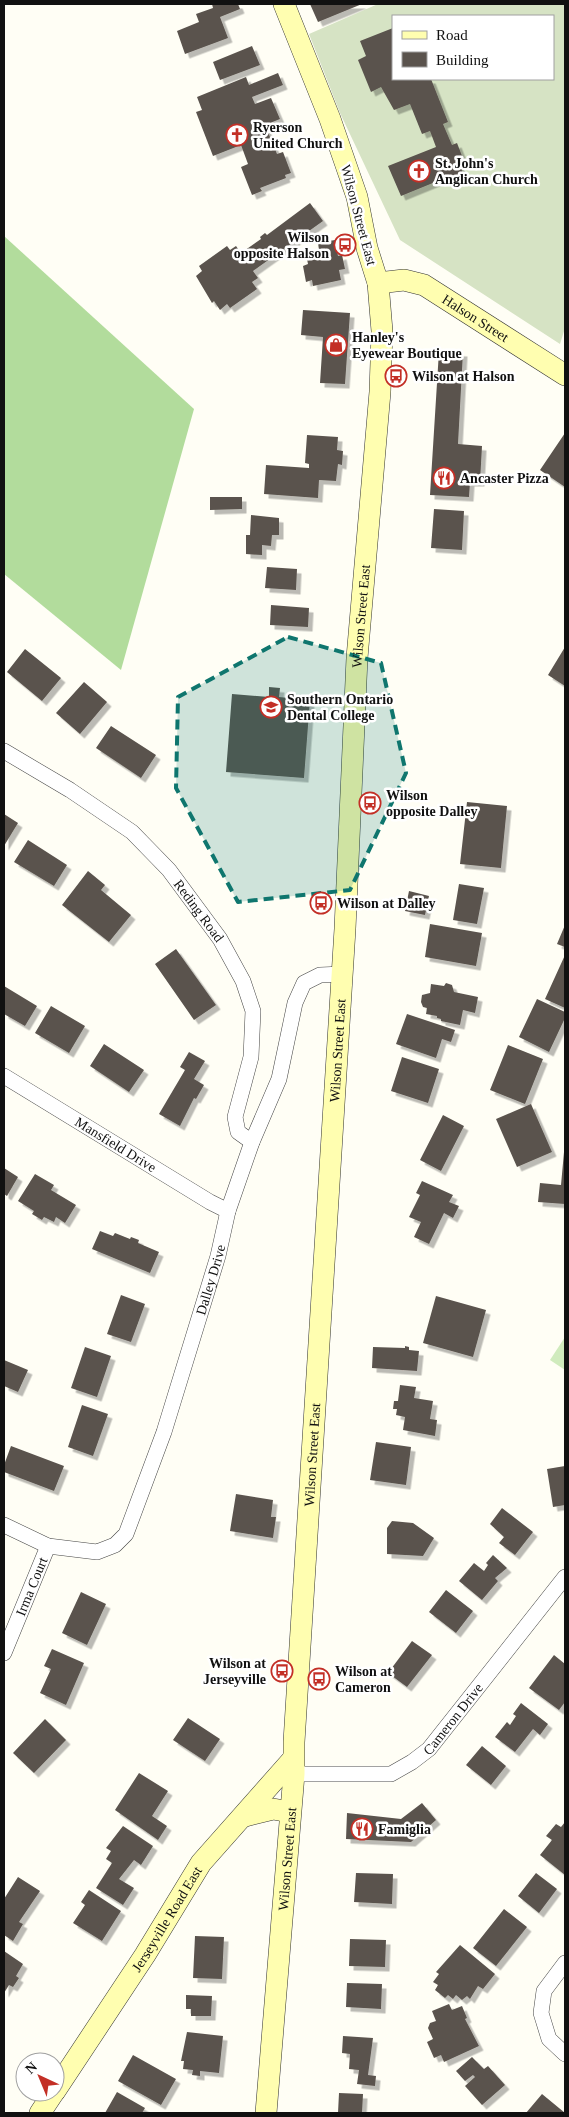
<svg xmlns="http://www.w3.org/2000/svg" width="569" height="2117" viewBox="0 0 569 2117" font-family="Georgia,serif">
<defs>
<filter id="shadow"><feDropShadow dx="4.5" dy="4.5" stdDeviation="0" flood-color="#0004"/></filter>
</defs>
<rect width="100%" height="100%" fill="#fffef5"/>
<path fill="#d0ebbd" d="M565,1337v33l-15,-10z"/>
<path fill="#b2dc9c" d="M4,236l190,173 -73,261 -117,-96z"/>
<path fill="#d6e3c4" fill-rule="evenodd" d="M378,4h187v324l-5,16 -160,-104 -60,-127 -31,-79zM393,16h160v63h-160z"/>
<path fill="#5a534d" filter="url(#shadow)" d="M212,4h26l2,5 -20,8 8,21 -43,16 -8,-23 22,-9 -3,-8 17,-6z
M310,4h52l-44,18z
M393,28v51h38l17,43 -5,2 9,21 5,-2 7,18 -5,2 5,13 -12,5 -2,-5 -49,20 -13,-30 48,-19 -6,-16 -8,3 -12,-30 -16,6 -13,-23 -10,5 -13,-32 8,-4 -6,-15z
M252,46l8,19 -40,15 -7,-18z
M278,73l5,12 -31,12 3,7 16,-6 9,21 -15,6 12,29 6,-2 8,21 -6,2 1,3 -26,10 2,3 -10,4 -11,-28 7,-3 -7,-19 -28,11 -17,-44 6,-2 -5,-13 49,-20 3,8z
M310,203l13,18 -70,50 5,7 -6,4 5,7 -27,19 -3,-4 -7,6 -6,-9 -2,2 -16,-27 6,-5 -3,-5 28,-20 3,4 6,-4 5,7 20,-14 -1,-2 5,-4 2,2z
M335,240l3,16 4,-1 3,14 -6,1 2,10 -28,6 -1,-6 -6,2 -3,-16 5,-2 -1,-5 6,-2 -1,-5 7,-2 -1,-7z
M303,310l47,3 -5,71 -25,-1 3,-46 -22,-2z
M439,351l24,1 -5,92 24,2 -2,36h-10l-1,15 -39,-2z
M565,433v54l-25,-17z
M307,435l31,2 -1,13 6,1 -1,14 -4,-1 -2,17 -17,-1 -1,18 -54,-4 2,-29 43,3v-4l-4,-1z
M210,497h32v12l-32,1z
M434,509l30,2 -2,39 -31,-2z
M251,515l28,3v17h-7l-1,11 -9,-1v10l-16,-1v-19h4z
M267,567l30,2 -1,21 -31,-2z
M271,605l38,3 -1,19 -38,-2z
M565,647v39l-17,-11z
M25,649l36,29 -19,23 -35,-29z
M84,682l23,20 -27,32 -24,-21z
M269,687l11,1 -1,9 31,3 -6,78 -78,-6 6,-78 37,3z
M111,726l45,29 -15,23 -45,-30z
M467,802l40,4 -6,62 -41,-4z
M4,814l14,9 -14,23z
M28,840l39,25 -13,21 -40,-24z
M88,871l17,14 -4,5 30,25 -22,27 -47,-37z
M459,884l25,4 -7,36 -24,-4z
M409,891l20,5 -4,19 -20,-4z
M430,924l52,9 -6,33 -51,-9z
M565,925v22l-8,-3z
M176,949l40,56 -22,15 -39,-56z
M565,955v53l-20,-9z
M446,983l6,2 2,7 24,5 -3,16 -12,-3 -3,15 -19,-4v-2l-4,-1v-2l-11,-2 1,-6 -4,-1 -2,-5 1,-7 8,-2 1,-9 13,2z
M4,986l33,20 -12,20 -21,-12z
M537,999l28,13v6l-16,34 -30,-15z
M51,1006l34,20 -16,27 -34,-20z
M407,1014l48,16 -4,12 -9,-3 -6,19 -40,-14z
M104,1044l40,26 -15,22 -39,-26z
M508,1045l35,14 -18,45 -35,-14z
M189,1052l16,9 -11,18 10,6 -8,14 -2,-1 -14,28 -21,-12 26,-44 -5,-3z
M402,1057l37,12 -11,34 -37,-12z
M531,1104l21,48 -35,15 -21,-48z
M443,1115l21,11 -23,45 -21,-11z
M564,1152l1,52 -27,-2 2,-19 21,2z
M4,1168l14,9 -11,19 -3,-2z
M35,1174l19,11 -3,5 25,15 -11,18 -9,-6 -2,5 -10,-5 -2,3 -10,-6 2,-3 -16,-10z
M422,1181l31,14 -4,7 10,4 -6,12 -9,-5 -15,31 -15,-7 7,-15 -12,-5 11,-22 -4,-2z
M100,1231l13,5 2,-3 15,6 1,-2 8,3 -1,3 21,9 -9,21 -58,-24z
M121,1295l24,9 -14,38 -24,-8z
M436,1296l50,14 -13,47 -50,-14z
M405,1346l4,1v3l10,1 -2,20 -45,-3 1,-21 32,1z
M85,1347l26,9 -14,41 -26,-9z
M4,1360l24,10 -10,22 -14,-6z
M400,1385l16,2 -2,11 19,3 -3,18 7,1 -2,16 -32,-6 2,-13 -9,-2 1,-6h-4l1,-8h4z
M82,1405l26,9 -15,42 -25,-9z
M376,1442l35,5 -5,38 -36,-5z
M11,1446l53,20 -10,25 -50,-19v-7z
M565,1466v39l-12,2 -6,-38z
M236,1494l37,6 -2,17h5l-3,21 -43,-7z
M502,1508l31,24 -18,23 -16,-12 5,-6 -14,-13z
M392,1521l21,2 21,15 -11,18 -36,-2v-26z
M493,1555l14,13 -12,10 3,3 -16,19 -23,-19 15,-18 10,8 4,-6 -2,-2z
M446,1590l27,21 -17,22 -27,-21z
M81,1592l25,12 -19,41 -25,-12z
M412,1641l20,14 -25,32 -19,-14z
M52,1649l32,14 -18,42 -26,-12 11,-24 -7,-3z
M554,1655l11,9v38l-6,8 -30,-22z
M521,1703l27,21 -8,11 -7,-6 -18,23 -20,-15 12,-15 3,3 6,-9 -3,-2z
M188,1718l32,21 -15,22 -32,-21z
M45,1719l21,21 -32,33 -21,-20z
M482,1746l24,20 -15,19 -25,-20z
M139,1773l29,18 -16,25 15,10 -9,14 -43,-30z
M422,1803l14,17 -25,22 -65,-3 1,-26 54,6z
M565,1822v53l-25,-20 12,-15 -6,-4 10,-12 5,3z
M123,1826l30,20 -12,19 -7,-5 -15,19 15,9 -11,17 -27,-17 16,-25 -6,-4 5,-8 -5,-3z
M356,1873l37,1 -1,30 -38,-2z
M536,1873l21,16 -18,24 -21,-17z
M18,1877l22,14 -21,31 4,2 -10,17 -9,-6v-36z
M89,1890l32,21 -19,30 -29,-18 12,-18 -4,-3z
M504,1909l23,18 -31,39 -23,-18z
M195,1936l29,1 -2,42 -29,-1z
M350,1939l36,1 -1,27 -36,-1z
M460,1945l35,29 -12,15 -5,-3 -8,13 -3,-3 -5,4 -6,-5 -3,4 -5,-4 -3,3 -10,-8 3,-5 -5,-3 6,-8 -3,-2z
M4,1951l19,13 -7,12 3,2 -6,9 -4,-2 -5,8z
M347,1983l35,1 -1,25 -35,-2z
M186,1995l26,1 -1,20h-20v-7h-5z
M449,2004l3,6 10,-4 5,12 -2,1 14,27 -35,16 -3,-7 -7,3 -7,-16 6,-3 -5,-11 2,-5 6,-2 -4,-10z
M187,2032l36,4 -4,37 -19,-2v5l-8,-1 1,-5 -10,-1 1,-8h-3z
M343,2036l30,2 -5,37 8,1 -1,10 -18,-2 2,-14 -10,-1 1,-15 -8,-1z
M133,2055l43,24 -15,26 -43,-24z
M472,2057l12,12 4,-3 17,19 -23,20 -17,-19 10,-9 -2,-2 -8,6 -9,-10z
M117,2092l28,16 -3,5h-37z
M339,2093l24,1 -1,19h-24z
M542,2094l23,19h-39z"/>
<g fill="none" stroke-linecap="round" stroke-linejoin="round">
<g stroke="#444" stroke-width="16">
<g id="street">
<path id="s1" d="M4,751l66,39 62,42 37,38 51,69 23,42 10,30 -2,46 -16,60 3,15 14,10"/>
<path id="s2" d="M4,1076l206,126 18,9"/>
<path id="s3" d="M4,1525l44,21 49,6 18,-7 11,-11 38,-102 54,-176 10,-45 24,-69 27,-63 16,-76 9,-20 16,-8 23,-1"/>
<path id="s4" d="M4,1653l44,-107"/>
<path id="s5" d="M294,1774h97l21,-12 17,-13 136,-172"/>
<path d="M565,1963l-21,28 -3,22 8,26 16,15"/>
</g>
</g>
<g stroke="#333" stroke-width="22">
<g id="secondary">
<path id="s6" d="M378,283l26,-3 20,5 141,90"/>
<path d="M245,1816l28,-7 17,3"/>
<path id="s7" d="M55,2091l90,-136 56,-92 92,-104"/>
<path d="M40,2113l14,-21"/>
<path id="s8" d="M266,2113l28,-339v-32l51,-813 12,-271 23,-266 2,-61 -4,-48 -11,-35 -10,-51 -27,-78 -46,-115"/>
</g>
</g>
<use href="#street" stroke="#fff" stroke-width="15"/>
<use href="#secondary" stroke="#fffeb0" stroke-width="21"/>
</g>
<path fill="#0f766e" fill-opacity="0.2" stroke="#0f766e" stroke-width="4" stroke-dasharray="10 6" stroke-linejoin="round" d="M288,637l93,26 25,110 -56,117 -112,12 -62,-114 2,-91z"/>
<defs>
<g id="church-ring" transform="scale(1.125)"><circle r="9.5" fill="#fff" stroke="#c32f26" stroke-width="1.5"/><path d="M-1.2-6h2.4v3.5h3.3v2.4h-3.3V6h-2.4V-.1h-3.3v-2.4h3.3Z" fill="#c32f26"/></g>
<g id="bus-ring" transform="scale(1.125)"><circle r="9.5" fill="#fff" stroke="#c32f26" stroke-width="1.5"/><path d="M-5-6H5V4H4V6H2V4H-2V6H-4V4H-5ZM-3.5-4V0h7V-4ZM-3.5 1.2v1.5H-2V1.2ZM2 1.2v1.5H3.5V1.2Z" fill="#c32f26"/></g>
<g id="shop-ring" transform="scale(1.125)"><circle r="9.5" fill="#fff" stroke="#c32f26" stroke-width="1.5"/><path d="M-5-2.5h2.3a2.7 3.5 0 0 1 5.4 0H5L5.5 6h-11ZM-1.5-2.5h3a1.5 2.3 0 0 0-3 0Z" fill="#c32f26"/></g>
<g id="restaurant-ring" transform="scale(1.125)"><circle r="9.5" fill="#fff" stroke="#c32f26" stroke-width="1.5"/><path d="M-5-6h1v4h1v-4h1v4h1v-4h1v5L-1.5 .5V6h-2V.5L-5-1ZM5-6V6H3V1.5H1.5Q1.5-4 5-6Z" fill="#c32f26"/></g>
<g id="university-ring" transform="scale(1.125)"><circle r="9.5" fill="#fff" stroke="#c32f26" stroke-width="1.5"/><path d="M0-5L7-2L0 1L-7-2ZM-4 1L0 2.5L4 1V4Q0 6-4 4Z" fill="#c32f26"/></g>
</defs>
<g fill-rule="evenodd">
<use href="#church-ring" x="237" y="135"/>
<use href="#church-ring" x="419" y="171"/>
<use href="#bus-ring" x="345" y="245"/>
<use href="#shop-ring" x="336" y="345"/>
<use href="#bus-ring" x="396" y="376"/>
<use href="#restaurant-ring" x="444" y="478"/>
<use href="#university-ring" x="271" y="707"/>
<use href="#bus-ring" x="370" y="803"/>
<use href="#bus-ring" x="321" y="903"/>
<use href="#bus-ring" x="282" y="1671"/>
<use href="#bus-ring" x="319" y="1679"/>
<use href="#restaurant-ring" x="362" y="1829"/>
</g>
<g text-anchor="middle" stroke-width="5" stroke-linejoin="round" paint-order="stroke">
<g font-size="14" font-weight="bold" fill="#111" stroke="#fff" text-anchor="start">
<text x="253" y="132">Ryerson<tspan x="253" dy="16">United Church</tspan></text>
<text x="435" y="168">St. John's<tspan x="435" dy="16">Anglican Church</tspan></text>
<text x="329" y="242" text-anchor="end">Wilson<tspan x="329" dy="16">opposite Halson</tspan></text>
<text x="352" y="342">Hanley's<tspan x="352" dy="16">Eyewear Boutique</tspan></text>
<text x="412" y="381">Wilson at Halson</text>
<text x="460" y="483">Ancaster Pizza</text>
<text x="287" y="704">Southern Ontario<tspan x="287" dy="16">Dental College</tspan></text>
<text x="386" y="800">Wilson<tspan x="386" dy="16">opposite Dalley</tspan></text>
<text x="337" y="908">Wilson at Dalley</text>
<text x="266" y="1668" text-anchor="end">Wilson at<tspan x="266" dy="16">Jerseyville</tspan></text>
<text x="335" y="1676">Wilson at<tspan x="335" dy="16">Cameron</tspan></text>
<text x="378" y="1834">Famiglia</text>
</g>
<g font-size="14" fill="#111" stroke="#fff">
<text transform="translate(359 215) rotate(75)" y="5">Wilson Street East</text>
<text dy="5" stroke="none"><textPath href="#s6" startOffset="108">Halson Street</textPath></text>
<text dy="5" stroke="none"><textPath href="#s8" startOffset="1500">Wilson Street East</textPath></text>
<text dy="5" stroke="none"><textPath href="#s1" startOffset="255">Reding Road</textPath></text>
<text dy="5" stroke="none"><textPath href="#s8" startOffset="1065">Wilson Street East</textPath></text>
<text dy="5" stroke="none"><textPath href="#s2" startOffset="131">Mansfield Drive</textPath></text>
<text dy="5" stroke="none"><textPath href="#s3" startOffset="401">Dalley Drive</textPath></text>
<text dy="5" stroke="none"><textPath href="#s8" startOffset="660">Wilson Street East</textPath></text>
<text dy="5" stroke="none"><textPath href="#s4" startOffset="72">Irma Court</textPath></text>
<text dy="5" stroke="none"><textPath href="#s5" startOffset="181">Cameron Drive</textPath></text>
<text dy="5" stroke="none"><textPath href="#s8" startOffset="255">Wilson Street East</textPath></text>
<text dy="5" stroke="none"><textPath href="#s7" startOffset="205">Jerseyville Road East</textPath></text>
</g>
</g>
<rect width="569" height="2117" fill="none" stroke="#111111" stroke-width="10"/>
<rect x="392" y="15" width="162" height="65" fill="#ffffff" stroke="#a0a0a0"/>
<rect x="402" y="31" width="25" height="8" fill="#fffeb0" stroke="#a0a0a0"/>
<text x="436" y="40" font-size="15" fill="#111111">Road</text>
<rect x="402" y="52" width="25" height="15" fill="#5a534d" stroke="#a0a0a0"/>
<text x="436" y="65" font-size="15" fill="#111111">Building</text>
<g transform="translate(40 2077) rotate(316)"><circle r="24" fill="#ffffff" stroke="#a0a0a0"/>
<path d="M0-4L9 19L0 12L-9 19Z" fill="#c32f26"/>
<text y="-8" font-size="14" font-weight="bold" text-anchor="middle" fill="#111111">N</text>
</g>
</svg>
